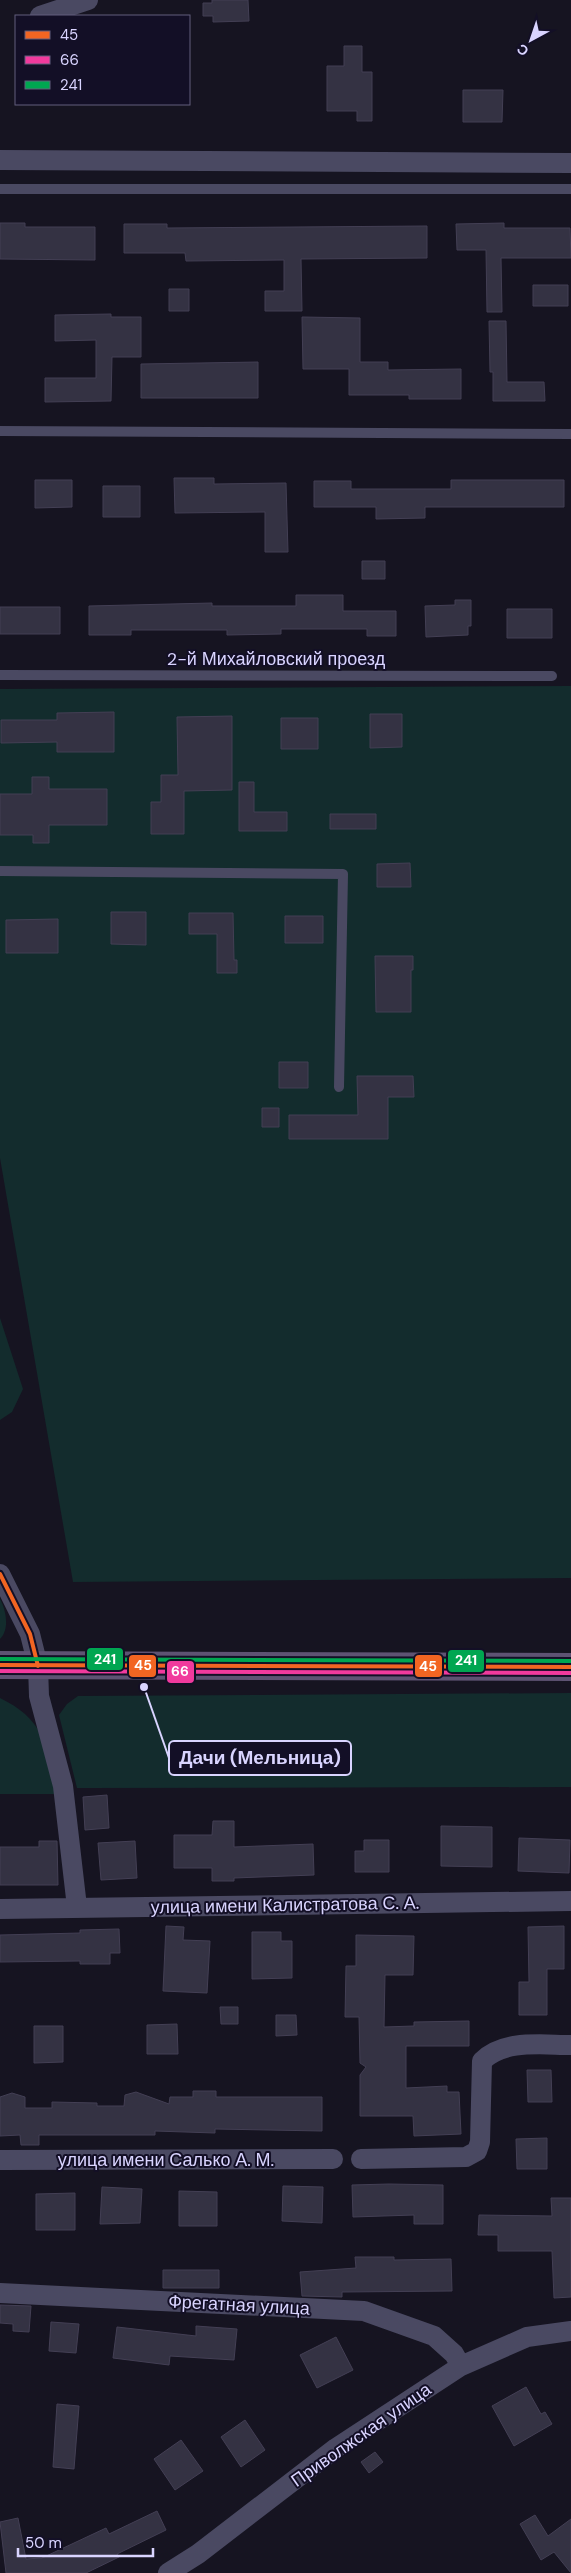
<svg xmlns="http://www.w3.org/2000/svg" width="571" height="2573" viewBox="0 0 571 2573" font-family="'DM Sans',sans-serif">
<rect width="100%" height="100%" fill="#161421"/>
<path fill="#132c2d" d="M571,686v892l-498,4 -73,-424v-469z
M0,1318l23,71 -11,23 -12,8z
M0,1599c6,11 10,30 0,40z
M571,1693v94l-494,1 -18,-73 8,-11 11,-8z
M0,1698c47,23 46,49 57,96h-57z"/>
<path fill="#343243" stroke="#433f54" d="M212,0h36l1,21 -36,1v-6h-10v-13h9z
M344,46h18v26h10v49h-15v-10h-30v-45h17z
M463,90h40l-1,32h-39z
M0,223h25v4h70v33l-95,-1z
M504,223v5h66l1,30h-70l1,54h-15l-1,-62h-29l-1,-26z
M124,224h43v4l260,-2v32l-126,1 1,52h-37v-20h19v-31l-98,1 -1,-8h-61z
M533,285h35v21h-35z
M169,289h20v22h-20z
M111,314v3h30v40h-29l-1,44 -66,1v-24h51v-38l-41,1v-26z
M302,317l58,1v44h28v8l73,-1v30h-52v-4h-60v-26h-46z
M489,321h17l1,61h37l1,19h-52v-29h-3z
M258,362v36h-117v-34z
M174,478h40v6l72,-1 2,69h-23v-40l-90,1z
M35,480h37v27l-37,1z
M451,480h113v27h-139v11l-49,1v-12h-62v-26h37v8h100z
M103,486h37v31h-37z
M362,561h23v18h-23z
M296,595h47v16h53v25h-29v-7h-86v5l-54,1v-5h-96v5h-42v-29l123,-3v3h84z
M455,600h16v26h-3v9l-42,2 -1,-31 30,-1z
M0,607h60v27h-60z
M507,609h45v29h-45z
M114,712v40h-57v-10l-56,1v-23h56v-7z
M370,714h32v33l-32,1z
M232,716v74l-48,1v43h-33v-32h10v-27h17l-1,-58z
M281,718h37v31h-37z
M32,777h17v12h58v36h-58v18h-16v-8h-33v-41h32z
M239,782h15v30h33v19h-48z
M330,814h46v15h-46z
M410,863l1,24h-34v-23z
M111,912h35v33l-35,-1z
M189,913h44l1,47h3v13h-20v-39h-28z
M285,916h38v27h-38z
M58,919v34h-52v-33z
M375,956h38v14h-2v42h-35z
M279,1062h29v26h-29z
M357,1076h56l1,21h-26v42h-99v-24h69z
M262,1108h17v19h-17z
M107,1795l2,33 -24,2 -2,-33z
M213,1821h21v26l79,-3 1,31 -80,3v3h-22v-13h-38v-33h38z
M441,1826l51,1v40l-51,-1z
M519,1838l51,2 -1,33 -51,-2z
M364,1840h25v32h-34v-21h9z
M39,1841h18l1,44h-58v-38h39z
M135,1841l2,37 -36,2 -3,-37z
M166,1926l18,1 -1,13 27,1 -3,52 -44,-2z
M564,1926v43h-17v46h-28v-33h10l-1,-55z
M119,1929l1,24h-10v11h-30v-3l-80,1v-27l80,-2v-3z
M252,1932h29v9h11v37l-40,1z
M356,1935l58,1 -1,39h-28l-1,52 30,-1v-4l55,-1v25h-63v42l41,-2v6h12l2,42 -47,2 -1,-20h-53v-41l6,-8 -6,-4 -1,-46h-14l1,-51h10z
M220,2007h18v17h-17z
M276,2015h20l1,20 -21,1z
M177,2024l1,30h-31v-29z
M34,2026h29v36l-29,1z
M527,2070h24l1,32h-24z
M193,2091h23v6h106v34l-107,-2v4l-60,-2v4h-116v10h-18l-1,-10 -20,1v-39l12,-4 13,4v11h27v-6l45,1v3h27l1,-11 11,-3 33,12 1,-7h23z
M547,2138v31h-30l-1,-30z
M389,2184l54,1v39h-29v-9l-61,2 -1,-32z
M283,2186l40,1 -1,36 -40,-2z
M102,2187l40,2 -2,34 -40,1z
M179,2191l38,1v34h-38z
M75,2193v37h-39v-36z
M551,2198h20v99l-17,1 -2,-47h-54v-16h-20l1,-20 73,1z
M355,2257h39v3l57,-1 1,32 -110,1v5l-40,-1 -2,-24 56,-4z
M163,2270h56v18h-56z
M0,2305l31,1 -2,26 -16,-1v-7l-13,-1z
M51,2322l28,2 -3,29 -27,-2z
M196,2326l41,3 -3,31 -64,-4 -1,9 -56,-7 4,-31 79,9z
M336,2337l17,33 -36,18 -17,-33z
M526,2387l15,27 4,-2 7,12 -38,22 -22,-40z
M57,2404l22,2 -5,63 -21,-2z
M245,2420l20,30 -24,17 -20,-30z
M181,2440l22,31 -28,19 -21,-31z
M375,2452l8,10 -14,11 -8,-11z
M157,2511l9,19 -49,24 2,3 -33,16h-80l-6,-51 18,-4 8,41 16,-1 64,-30 3,6z
M535,2515l13,21 23,-17v54l-17,-21 -13,8 -21,-36z"/>
<g fill="none" stroke-linecap="round" stroke-linejoin="round">
<path stroke="#4a4962" stroke-width="10" d="M0,189h571
M0,431l571,3
M0,675l552,1
M0,871l343,3 -4,213"/>
<path stroke="#4a4962" stroke-width="20" d="M40,16l48,-16
M0,160l571,3
M0,1574l30,60 8,32 1,30 24,90 14,121
M0,1909l571,-8
M361,2159l105,-2 11,-6 3,-9 2,-81c22,-22 60,-16 89,-16
M0,2160l333,-1
M0,2293l364,18 70,25 20,18 7,12
M168,2573l30,-19 138,-106 125,-82 66,-29 44,-6"/>
<path stroke="#5e5373" stroke-width="28" d="M0,1665l571,2"/>
<g stroke="#130f26" stroke-width="8">
<path id="bus-1" d="M0,1574l30,60 8,32
M0,1665l571,2"/>
</g>
<g stroke="#130f26" stroke-width="8">
<path id="bus-2" d="M0,1671l571,2"/>
</g>
<g stroke="#130f26" stroke-width="8">
<path id="bus-3" d="M0,1659l571,2"/>
</g>
<use href="#bus-1" stroke="#f26522" stroke-width="4"/>
<use href="#bus-2" stroke="#f13a9d" stroke-width="4"/>
<use href="#bus-3" stroke="#00a651" stroke-width="4"/>
</g>
<g text-anchor="middle" stroke-width="4" stroke-linejoin="round" paint-order="stroke">
<g font-size="18" fill="#d9d4ff" stroke="#130f26">
<text x="276" y="665">2-й Михайловский проезд</text>
<text transform="translate(285 1905) rotate(-1)" y="6">улица имени Калистратова С. А.</text>
<text x="166" y="2166">улица имени Салько А. М.</text>
<text transform="translate(239 2305) rotate(3)" y="6">Фрегатная улица</text>
<text transform="translate(361 2435) rotate(-35)" y="6">Приволжская улица</text>
</g>
</g>
<path fill="none" stroke="#d9d4ff" stroke-width="2" d="M144 1687L169 1758"/>
<circle fill="#d9d4ff" stroke="#130f26" stroke-width="2" cx="144" cy="1687" r="5"/>
<rect fill="#130f26" stroke="#d9d4ff" stroke-width="2" x="169" y="1741" width="182" height="34" rx="5"/>
<g font-size="19" text-anchor="middle" font-weight="bold" fill="#d9d4ff">
<text x="260" y="1764">Дачи (Мельница)</text>
</g>
<g stroke="#130f26" stroke-width="2">
<rect x="86" y="1647" width="38" height="24" rx="5" fill="#00a651"/>
<rect x="447" y="1649" width="38" height="24" rx="5" fill="#00a651"/>
<rect x="128" y="1654" width="29" height="24" rx="5" fill="#f26522"/>
<rect x="414" y="1654" width="29" height="24" rx="5" fill="#f26522"/>
<rect x="166" y="1660" width="29" height="24" rx="5" fill="#f13a9d"/>
</g>
<g font-size="14" text-anchor="middle" font-weight="bold" fill="#fff">
<text x="105" y="1664">241</text>
<text x="466" y="1665">241</text>
<text x="143" y="1670">45</text>
<text x="428" y="1671">45</text>
<text x="180" y="1676">66</text>
</g>
<rect x="15" y="15" width="175" height="90" fill="#130f26" stroke="#625e7d"/>
<rect x="25" y="31" width="25" height="8" fill="#f26522" stroke="#625e7d"/>
<text x="60" y="40" font-size="15" fill="#d9d4ff">45</text>
<rect x="25" y="56" width="25" height="8" fill="#f13a9d" stroke="#625e7d"/>
<text x="60" y="65" font-size="15" fill="#d9d4ff">66</text>
<rect x="25" y="81" width="25" height="8" fill="#00a651" stroke="#625e7d"/>
<text x="60" y="90" font-size="15" fill="#d9d4ff">241</text>
<g transform="translate(531 40) rotate(220)" stroke="#130f26" stroke-width="4" paint-order="stroke">
<path d="M0-4L9 19L0 12L-9 19Z" fill="#d9d4ff"/>
<text y="-8" font-size="14" font-weight="bold" text-anchor="middle" fill="#d9d4ff">С</text>
</g>
<path d="M18 2548v8h135v-8" fill="none" stroke="#d9d4ff" stroke-width="2.5"/>
<text x="25" y="2548" font-size="15" fill="#d9d4ff" stroke="#130f26" stroke-width="4" paint-order="stroke">50 m</text>
</svg>
